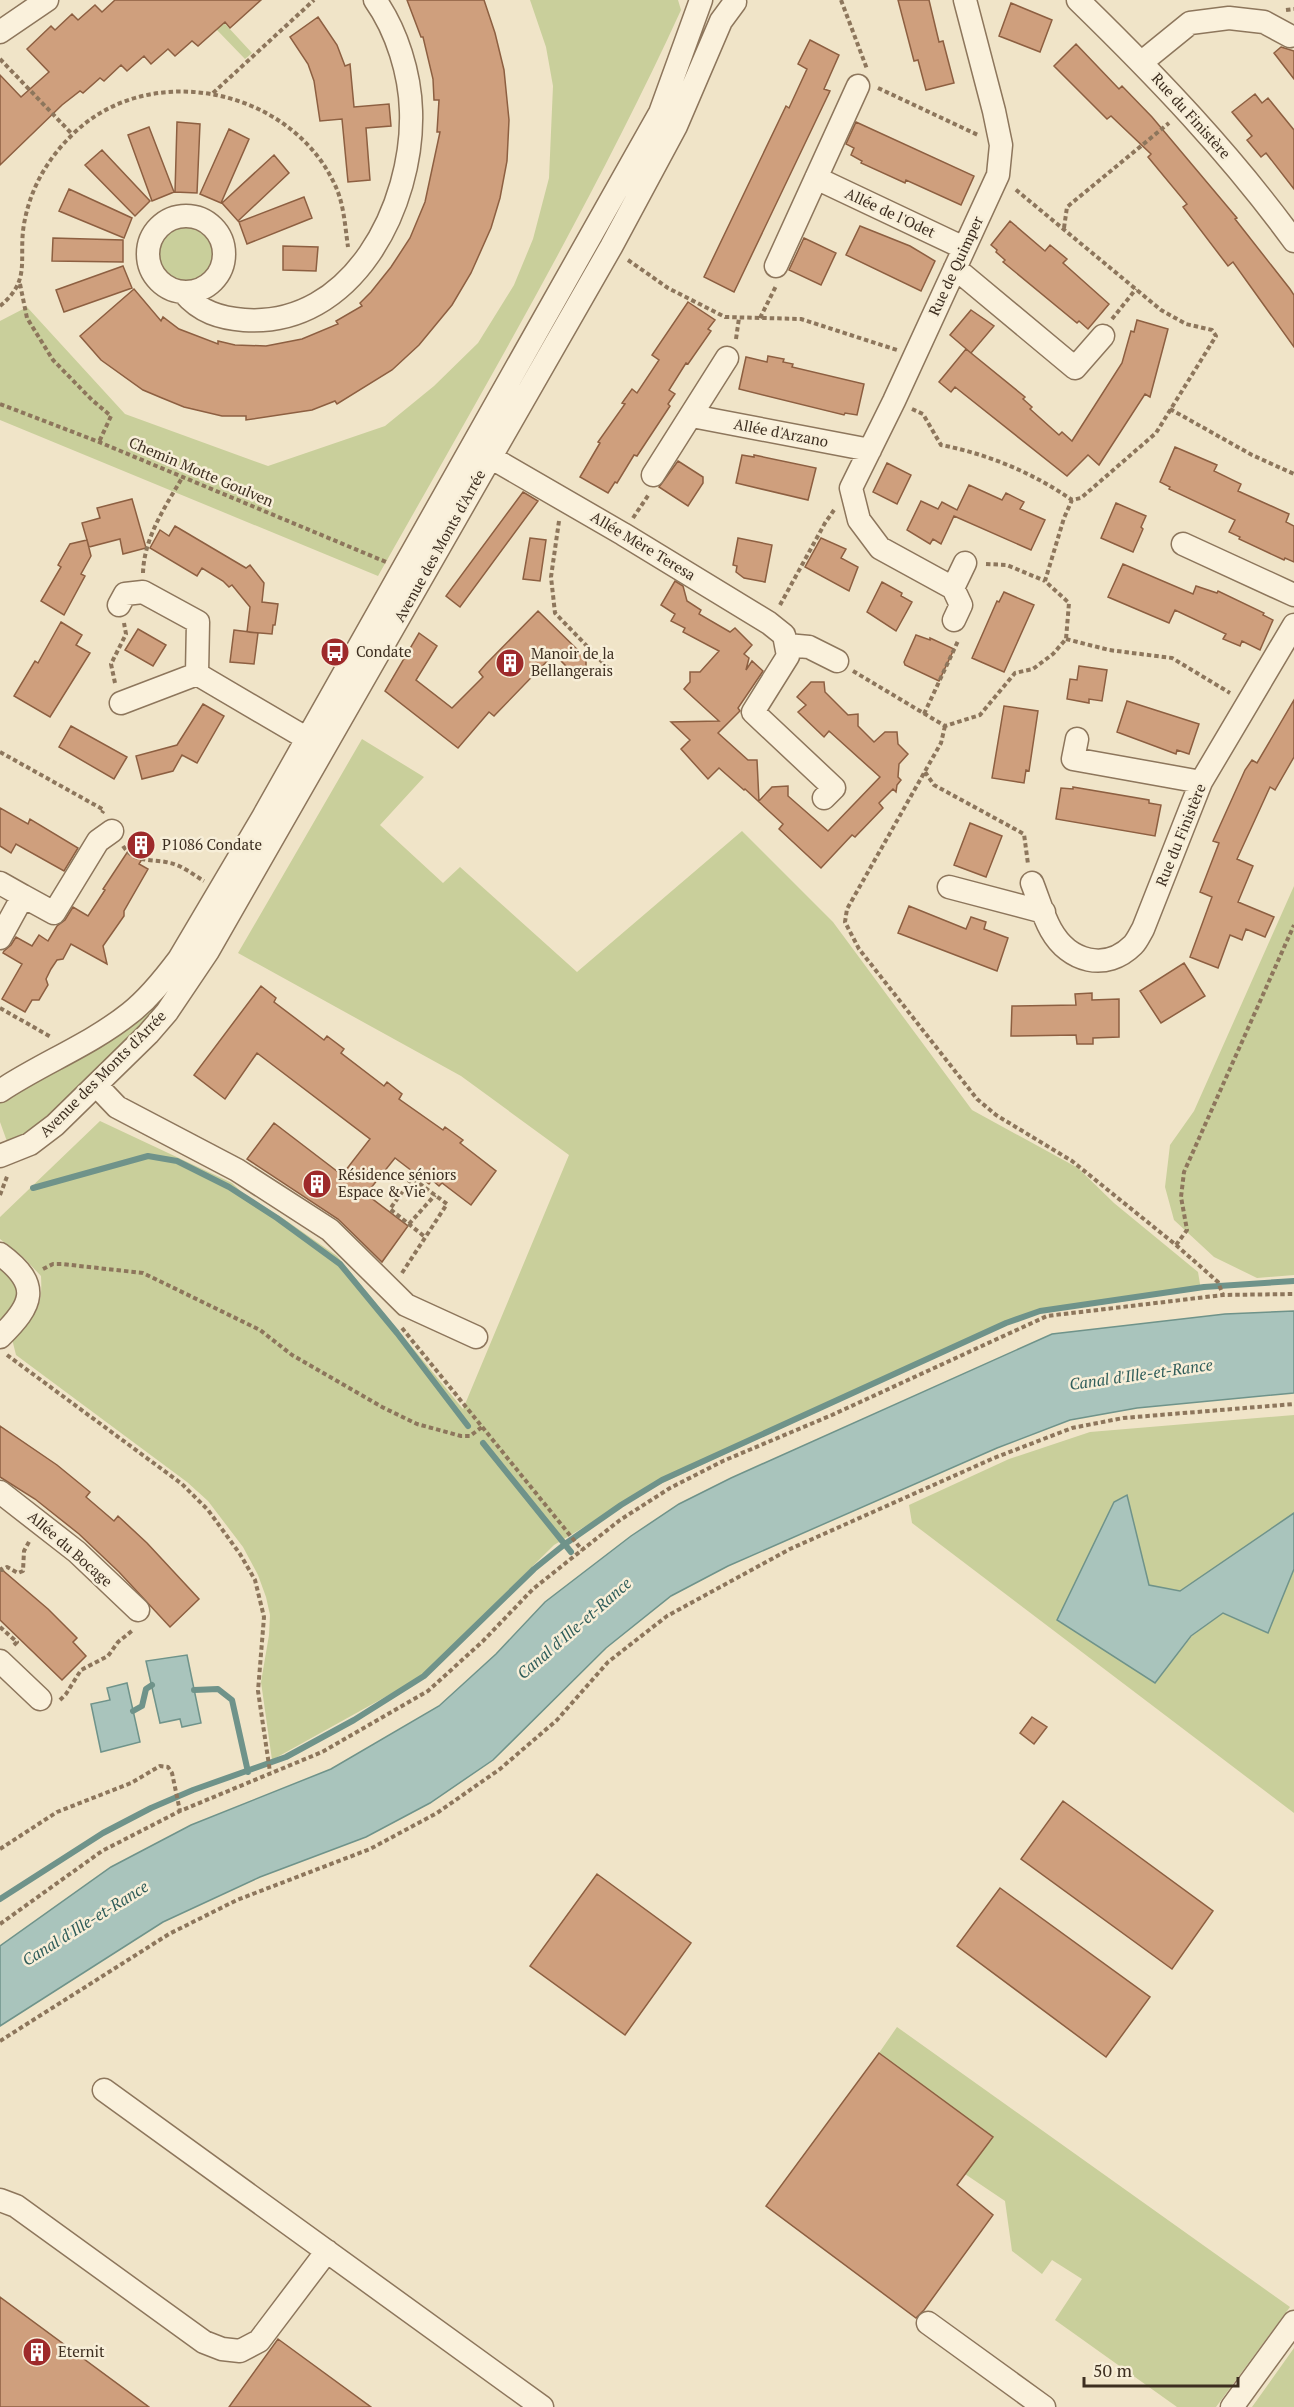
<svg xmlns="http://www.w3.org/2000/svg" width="1294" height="2407" viewBox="0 0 1294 2407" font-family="'PT Serif',serif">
<rect width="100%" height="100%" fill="#f0e4c8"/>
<path fill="#c9cf9b" d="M188,0h15l49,53 -7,6z
M530,0h148l3,10c-89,194 -198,380 -303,566l-378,-156v-99l27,-14 98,107 143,52 117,-40 49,-40 44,-43 36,-58 19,-46 16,-61 4,-92 -7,-39z
M148 254a38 38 0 1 1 76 0a38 38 0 1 1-76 0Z
M362,739l62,38 -44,48 63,58 17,-16 117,105 165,-141 91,91 139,188 106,58 36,35 84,69 3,18 -165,21 -395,182 -87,52 -133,132 -149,83 -11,-78 8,-47 1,-20 -4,-18 -8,-22 -15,-28 -35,-46 -21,-19 -171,-127 -4,-16c23,-24 31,-29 29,-63l-18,-19 -23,-18v-22l100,-96 132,62 19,18 33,18 53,37 126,153 106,-254 -108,-79 -223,-123z
M1294,886v389l-37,3 -43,-21 -40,-37 -9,-33 5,-42 24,-34z
M150,1007l4,5 -105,107 -40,28 -9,-25v-24l32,-19 52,-23z
M0,1266l20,22v16l-20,23z
M1294,1415v98l-114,78 -31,-6 -23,-90 29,188 37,-47 31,-23 45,20 26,-64v244l-382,-290 -3,-18 100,-46 81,-27z
M897,2027l393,280 -74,100h-39l-122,-87 27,-41 -30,-19 -10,14 -30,-23 -7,-50 -40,-27 27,-37 -113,-84z
M1294,2348v59h-42z"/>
<path fill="#a9c4bc" stroke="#6f938a" stroke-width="1.5" d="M1294,1311v82l-157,15 -67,12 -73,28 -269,118 -57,30 -65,52 -113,112 -63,43 -64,34 -106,40 -97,45 -163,104v-80l111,-79 80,-42 140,-56 108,-63 57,-52 49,-52 86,-66 48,-32 52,-26 321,-144 173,-20z
M1127,1495l22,90 31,6 114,-78v56l-26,64 -45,-20 -32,23 -36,47 -98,-63 57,-118z
M187,1655l14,68 -19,4 -2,-8 -20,4 -14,-62z
M127,1683l13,59 -39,10 -10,-48 19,-4 -3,-12z"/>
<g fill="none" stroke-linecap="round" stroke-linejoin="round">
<path stroke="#6f938a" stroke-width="6" d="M33,1188l115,-32 29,5 52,26 48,31 63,46 57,69 71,93
M483,1443l88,109
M194,1690l24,-1 14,11 16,72
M133,1711l9,-5 4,-17 6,-4
M0,1899l103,-66 48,-25 42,-18 93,-33 68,-37 70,-44 110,-107 31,-25 56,-39 41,-25 344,-157 34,-12 164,-24 90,-6"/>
</g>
<path fill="#cf9f7d" stroke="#8d5f41" stroke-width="1.5" d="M115,0h146l-31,28 -5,-6 -27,24 -6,-5 -17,15 -7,-7 -17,15 -7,-8 -17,15 -6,-6 -17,16 -4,-3 -17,15 -3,-2 -18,14 -62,60v-90l21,22 28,-25 -22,-23 24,-23 4,4 17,-16 6,6 17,-15 7,7z
M407,0h77l11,33 9,37 5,50 -2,41 -7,37 -9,30 -20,45 -19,32 -33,40 -27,25 -55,34 -2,-3 -23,9 -66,10v-4h-24l-38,-9 -22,-9 -19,-8 -42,-30 -21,-24 54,-47 27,32 2,-4 16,12 39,15v-3l17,4 31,1 36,-7 36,-15 -2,-3 26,-15 -2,-3 11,-11 20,-25 19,-29 15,-36 15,-70h-3l2,-32h-5l-1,-21 -10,-42h-2z
M898,0h31l10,42 4,-1 11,42 -28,7 -8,-30 -4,1z
M1011,3l41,17 -12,32 -41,-16z
M318,17l19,28 8,21 5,-2 4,43 35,-3 2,22 -25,2 4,52 -22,2 -6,-63 -22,2 -6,-40 -6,-17 -18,-27z
M810,40l29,15 -15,34 6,2 -96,201 -30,-15 82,-171 3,2 18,-39 -9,-5z
M1076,44l43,45 3,-3 30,31 85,101 -2,1 55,70 4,6v52l-61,-85 -5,4 -45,-59 4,-3 -39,-47 3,-3 -40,-38 -4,3 -53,-53z
M1281,47l13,4v28l-20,-26z
M1255,94l7,9 6,-5 26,32v59l-28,-36 -5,4 -14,-17 5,-4 -20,-24z
M177,122l23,2 -3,69 -22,-1z
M856,122l118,54 -13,29 -55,-25 -1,3 -44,-20 1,-2 -11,-6 3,-7 -8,-4z
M149,127l25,65 -22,9 -24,-66z
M229,129l20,10 -28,64 -21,-9z
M102,150l48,51 -15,15 -50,-51z
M274,155l15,18 -51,48 -16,-18z
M69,189l63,29 -8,20 -65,-27z
M304,197l8,21 -65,26 -8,-22z
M1010,221l35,30 5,-6 17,14 -4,4 46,41 -21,25 -9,-8 -2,2 -74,-61 2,-2 -9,-8 1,-2 -6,-5z
M860,226l50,20 25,15 -14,30 -75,-36z
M53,238l70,2v22l-71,-1z
M804,238l32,15 -15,32 -32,-15z
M283,246l35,1 -2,24 -33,-1z
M123,266l9,22 -68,24 -8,-22z
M688,302l27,18 -7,9 3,2 -23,33 -2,-1 -17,27 6,4 -7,10 2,2 -33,50 -3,-1 -17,28 -2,-1 -7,11 -28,-16 20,-34 -2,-1 27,-38 -3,-1 10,-14 5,4 22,-33 -7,-5z
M971,310l23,16 -23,27 -21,-18z
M1137,320l31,9 -18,68 -5,-3 -46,71 -11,-10 -21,21 -112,-89 -4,5 -12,-10 27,-33 59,48 -2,2 9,8 -2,2 29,26 3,-3 10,9 50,-78 9,-32 3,1z
M768,356l16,3 -1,3 10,2 -1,3 72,17 -7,31 -12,-2 -1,2 -105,-26 7,-32 21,5z
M1175,447l42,18 -3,6 27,13 -3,7 51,23 -3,8 8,4v36l-9,-4 -1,2 -45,-21 1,-2 -11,-5 6,-12 -66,-31 1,-2 -10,-5z
M742,455l12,2v-2l62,13 -8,32 -72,-17z
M678,461l25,16v6l-15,23 -29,-19z
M887,463l24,12 -14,29 -24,-12z
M969,485l33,15 4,-7 18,9 -4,7 25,11 -14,30 -77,-34 -13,28 -8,-5 -3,5 -23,-14 14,-29 17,8 4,-7 15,8z
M523,492l15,9 -78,106 -14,-11z
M132,499l14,49 -23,6 -3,-15 -31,8 -7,-24 18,-5 -3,-10z
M1116,503l30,13 -5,11 2,2 -10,23 -32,-14z
M175,526l71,42 4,-3 14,18 -2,19 16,2 -3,21h-2l-1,9 -25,-2 3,-25 -18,-22 -3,2 -6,-6 -21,-13 -5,8 -47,-28 10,-18 9,6z
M530,538l16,2 -6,41 -17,-2z
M738,538l34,7 -7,37 -21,-4 -8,-6 1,-6 -4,-1z
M821,538l25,11 -5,9 17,9 -9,24 -44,-24z
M87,540l4,16 -10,18 4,2 -21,39 -23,-14 20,-34 -3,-2 12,-21z
M1123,564l70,30 3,-8 21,7 1,-2 46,22 -1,2 10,5 -13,30 -18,-9 -2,5 -17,-7 3,-5 -51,-24 -6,13 -61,-26z
M675,581l8,5 4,15 14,9 -2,4 31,18 5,-4 17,17 -8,9 5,4 -3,12 6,-9 11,10 -25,37 2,3 -22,22 30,27h9l2,41 13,-14 16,-1v10l40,35 52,-54 -51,-46 -5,6 -26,-25 8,-7 -9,-8 14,-15h13l1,10 23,23 10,-1v12l16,16 11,-10h12l1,12 10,10 -9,10 -1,13 3,3 -4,5 -1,7 -3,-3 -14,14 4,5 -28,29 -3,-2 -31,33 -42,-39 4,-5 -38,-35 -1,1 -25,-22 -11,11 -27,-30 9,-9 -19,-18 48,-1 -35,-32 6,-7v-10h10l19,-21 -36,-19 2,-4 -14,-7 4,-7 -14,-9z
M882,582l20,11 -1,3 11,6 -16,29 -29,-19z
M1004,592l30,13 -30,67 -32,-14 25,-57 2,1z
M538,611l48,47v11l-11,6 -21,-21 -60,62 -5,-4 -31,36 -73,-57 34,-58 18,13 -21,34 36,28 31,-31 -4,-5 7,-8z
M61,622l21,13 -6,10 14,8 -40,64 -36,-21 21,-35 3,2z
M138,629l28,16 -13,21 -28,-16z
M234,630l24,3 -4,31 -24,-2z
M916,635l14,5v-2l24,11 -15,32 -34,-16 -1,-3z
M1079,666l28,4 -5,31 -13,-2v4l-22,-4 3,-20 7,1z
M1294,700v57l-19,33 -5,-3 -33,72 16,7 -15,36 36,15 -9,20 -19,-8 -4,11 -12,-5 -12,33 -28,-11 22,-60 -12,-5 19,-49 -6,-2 32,-71 7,-10 5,3z
M1127,701l72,23 -10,30 -12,-4 -1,4 -59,-22z
M203,704l21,12 -27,47 -15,-8 -9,16 -31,8 -6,-23 41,-11z
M1004,706l34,5 -9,60 -3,-1 -2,13 -32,-5z
M71,726l56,31 -13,22 -55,-32z
M1073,787l76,13v3l12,2 -6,31 -99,-17 5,-31 12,1z
M0,808l28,16 2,-5 48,29 -14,23 -48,-27 -5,9 -11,-7z
M970,823l32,13 -16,41 -32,-12z
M136,839l13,9 -10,16 9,5 -24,42v5l-21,30 4,18 -36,-20 -8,15 -6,1 -6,9 -5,10 2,6 -9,15h-7l-7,12 -23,-13 20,-35 -19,-11 1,-2 7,-6 5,-8 16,9 7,-11 9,6 9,-15 8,-6 8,-13 15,9 17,-26 -2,-1z
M909,906l57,23 5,-12 15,5 -2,7 24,9 -11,33 -99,-38z
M1184,963l21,33 -44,27 -21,-32z
M261,986l15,12 -2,4 50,38 3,-4 17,13 -3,4 43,33 3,-4 15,12 -3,5 44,31 2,-3 18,13 -3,3 36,28 -25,34 -29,-22 -3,3 -7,-6 -3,4 -34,-26 -29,36 42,32 -26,36 -44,-43 -91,-60 27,-36 68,52 28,-36 -113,-86 -32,46 -31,-24z
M1092,993v7l27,-1v38l-26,1v6h-16l-1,-9 -65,1 1,-30 64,-1 -1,-11z
M0,1426l57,39 33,27 -4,5 28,24 4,-5 29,27 52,56 -29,28 -51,-55 -40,-38 -44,-35 -35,-22z
M0,1568l48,41 29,29 -4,4 13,14 -24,24 -62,-60z
M1032,1717l15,10 -13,17 -14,-11z
M1063,1801l150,110 -41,58 -151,-110z
M597,1874l94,69 -66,92 -95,-69z
M1000,1888l150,109 -44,60 -149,-111z
M879,2053l114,84 -36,48 36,30 -69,95 -8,8 -150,-112z
M0,2297l149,110h-149z
M278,2339l93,68h-142z"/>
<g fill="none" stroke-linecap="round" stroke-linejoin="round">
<g stroke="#8d765c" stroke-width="25">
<path id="minor" d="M1078,0c78,76 152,153 216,241
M0,32l47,-32
M1142,62l48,-39 39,-5 35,4 26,14
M816,178l148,70
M148 254a38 38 0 1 1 76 0a38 38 0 1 1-76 0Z
M776,266l82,-180
M955,268l120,100 28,-32
M184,293c16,19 36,25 60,27 109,8 170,-115 167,-209 -1,-37 -14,-80 -36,-111
M692,416l178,34
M490,457l133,77 146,89 15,12 4,21 -35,56 81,76 -10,10
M653,475l74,-117
M1183,544l111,51
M965,563l-12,25 -73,-40 -21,-28 -8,-32 43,-87 104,-226 3,-30 -7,-34 -29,-111
M953,588l8,17 -7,15
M119,605l6,-11 18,-2 55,30 -1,52
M787,645l22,2 28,14
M197,674l109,64
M121,703l76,-29
M1077,739l-4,20 128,23
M0,883l23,13 -23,42
M1032,883c6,15 11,33 19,47 18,32 55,42 82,15 4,-4 7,-11 10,-16l58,-147 93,-157
M949,887l95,25
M23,896l31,17 44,-72 14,-10
M96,1085l21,22 120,63 93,60 76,75 70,32
M0,1091c42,-28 90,-46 130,-78 19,-15 34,-34 49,-54l84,-142 397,-704 41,-113
M0,1156l30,-12 25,-19 93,-91 19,-22 41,-61 403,-704 65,-121 45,-105 14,-19
M0,1254c42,31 33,51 0,83
M0,1492l77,60 61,58
M0,1661l40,38
M104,2090l438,317
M0,2200l16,6 188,136 18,7 18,2 19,-10 68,-90
M928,2323l116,84
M1232,2407l62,-85"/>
</g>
<path stroke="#8d765c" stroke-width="4" stroke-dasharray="4.5 3" stroke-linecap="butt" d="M841,0l26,69
M1286,10l8,-1
M0,59l72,75
M878,88l100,47
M213,93l101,-93
M1064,228l3,-21 102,-84
M628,260l40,28 57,29 76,2 96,31
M20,284l7,34 26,42 39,40 19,16 -12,26
M0,306c32,-26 18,-47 24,-82 6,-34 22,-63 46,-87 76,-79 220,-50 265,48 9,19 10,41 13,62
M760,318l16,-32
M1112,319l24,-30
M736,339l3,-21
M0,404l99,38 287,120
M912,409l11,5 18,31c47,9 92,28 131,55
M1170,409l82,46 42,19
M633,518l16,-24
M559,521l-8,56 4,36 54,56
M986,564l21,1 38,16
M143,573c1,-35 22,-66 39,-95
M780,605l45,-82 9,-13
M1066,639l43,11 63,8 58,35
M853,671l92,55 35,-11 35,-42 18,-4 20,-15 13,-15 3,-36 -24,-22 19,-63 8,-18 9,-2 75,-65 60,-97 -4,-6 -26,-6 -25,-14 -146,-121
M115,683l-4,-19 15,-30 -2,-11
M924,714l34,-73
M945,726l-4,17 -94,166 -2,13 14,27 118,150 19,16 76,46 104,84 42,37 5,13
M0,752l104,58 -2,3
M925,772l9,13 90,49 4,30
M123,846c12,18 29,12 47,17 11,2 24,12 34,18
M0,1008l51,29
M0,1195l8,-21
M409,1224l26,-29
M1176,1245l11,-15 -6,-33 3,-25 110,-247
M43,1269l10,-5h9l81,9 117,57 32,25 90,52 35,17 44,12h9l12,-9
M402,1273l45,-69 -35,-26 -22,31 35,28
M402,1328l180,222
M7,1355l175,129 26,26 32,44 15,26 9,37 -6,74 12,81
M0,1568l2,2 5,-3 11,6 5,-2 1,-20 6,-11
M0,1627l17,15 -4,4
M60,1700l6,-6 15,-24 27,-14 10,-14 15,-12
M0,1849l57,-37 74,-29 29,-17 8,1 4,6 8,38
M0,1924l102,-73 78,-40 142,-59 106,-61 55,-50 50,-52 49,-39 38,-30 50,-32 53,-27 109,-46 215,-99 176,-21 71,-1
M0,2041l169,-107 68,-34 133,-51 67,-36 63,-44 57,-49 51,-58 59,-46 123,-67 204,-91 78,-30 51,-10 171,-14"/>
<use href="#minor" stroke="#faf1dc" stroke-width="22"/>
</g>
<defs>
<g id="bus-disc" transform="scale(1.5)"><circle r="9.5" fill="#9e2a2b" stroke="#f7eed8"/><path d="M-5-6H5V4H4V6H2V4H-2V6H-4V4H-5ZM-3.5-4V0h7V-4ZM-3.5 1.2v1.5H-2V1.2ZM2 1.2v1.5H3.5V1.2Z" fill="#fff"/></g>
<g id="building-disc" transform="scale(1.5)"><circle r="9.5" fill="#9e2a2b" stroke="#f7eed8"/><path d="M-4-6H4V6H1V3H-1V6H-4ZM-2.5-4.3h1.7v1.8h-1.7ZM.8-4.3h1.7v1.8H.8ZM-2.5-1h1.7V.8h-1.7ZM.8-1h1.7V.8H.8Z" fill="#fff"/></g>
</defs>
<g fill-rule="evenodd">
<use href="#bus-disc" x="335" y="652"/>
<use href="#building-disc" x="510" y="663"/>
<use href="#building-disc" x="141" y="845"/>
<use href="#building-disc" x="317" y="1184"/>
<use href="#building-disc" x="37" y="2352"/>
</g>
<g text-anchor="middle" stroke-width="5" stroke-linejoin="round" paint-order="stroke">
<g font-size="15" fill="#3d2e20" stroke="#f7eed8">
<text transform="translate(1191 116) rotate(48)" y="5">Rue du Finistère</text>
<text transform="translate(890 213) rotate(25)" y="5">Allée de l'Odet</text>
<text transform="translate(956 266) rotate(-65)" y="5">Rue de Quimper</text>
<text transform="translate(781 433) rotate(11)" y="5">Allée d'Arzano</text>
<text transform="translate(201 472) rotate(23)" y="5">Chemin Motte Goulven</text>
<text transform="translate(440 546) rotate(-61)" y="5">Avenue des Monts d'Arrée</text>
<text transform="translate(643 546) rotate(31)" y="5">Allée Mère Teresa</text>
<text transform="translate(1181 835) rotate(-68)" y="5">Rue du Finistère</text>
<text transform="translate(103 1074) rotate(-45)" y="5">Avenue des Monts d'Arrée</text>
<text transform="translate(70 1549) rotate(41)" y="5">Allée du Bocage</text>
</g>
<g font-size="15" fill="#3d2e20" stroke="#f7eed8" text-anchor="start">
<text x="356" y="657">Condate</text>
<text x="531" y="659">Manoir de la<tspan x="531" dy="17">Bellangerais</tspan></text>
<text x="162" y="850">P1086 Condate</text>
<text x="338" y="1180">Résidence séniors<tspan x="338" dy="17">Espace &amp; Vie</tspan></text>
<text x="58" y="2357">Eternit</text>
</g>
<g font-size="16" font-style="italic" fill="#2f5d5a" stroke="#f7eed8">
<text transform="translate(1141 1374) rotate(-8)" y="6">Canal d'Ille-et-Rance</text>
<text transform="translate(574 1628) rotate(-41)" y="6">Canal d'Ille-et-Rance</text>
<text transform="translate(85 1923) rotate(-32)" y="6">Canal d'Ille-et-Rance</text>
</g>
</g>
<path d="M1084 2377v9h154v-9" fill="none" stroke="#3d2e20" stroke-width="3"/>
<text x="1093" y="2377" font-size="18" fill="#3d2e20" stroke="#f7eed8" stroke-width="4.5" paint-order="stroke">50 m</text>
</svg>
